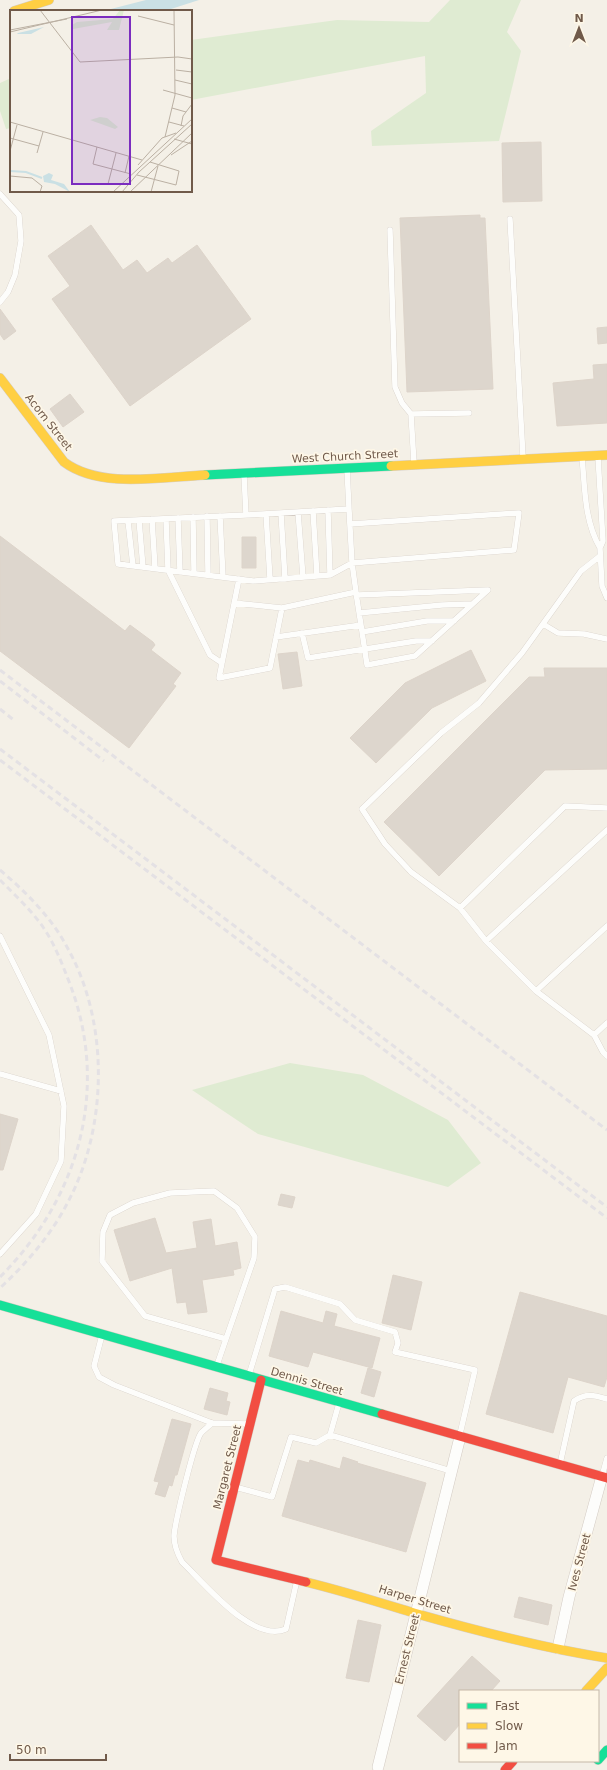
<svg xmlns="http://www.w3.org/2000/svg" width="607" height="1770" viewBox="0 0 607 1770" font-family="'DejaVu Sans',sans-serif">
<rect width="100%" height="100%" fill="#f4f0e7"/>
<path fill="#dfebd2" d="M450,0h71l-14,32 14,19 -22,90 -127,5 -1,-15 55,-38 -1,-37 -234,44v-60l146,-20 92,2z
M11,78v50l-5,1 -6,-18v-28z
M290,1063l73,12 85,45 33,43 -33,24 -190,-53 -66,-44z"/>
<path fill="#cae0e4" d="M146,0h53l-28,9 -68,2z"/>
<path fill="#ddd6cd" stroke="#ddd4ca" d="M541,142l1,59 -39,1 -1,-59z
M480,215v3h5l8,171 -86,3 -7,-174z
M91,225l32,45 14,-10 10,13 21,-15 4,5 25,-18 54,74 -121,87 -78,-107 18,-13 -22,-30z
M0,309l16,22 -12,9 -4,-6z
M607,327v16l-9,1 -1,-16z
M607,364v59l-50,3 -4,-43 41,-4 -1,-14z
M70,394l14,18 -21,15 -13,-18z
M0,536l125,95 5,-6 23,17 2,3 -4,5 30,23 -8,11 3,2 -47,62 -129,-97z
M242,537h14v31h-14z
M471,650l15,31 -54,27 -56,55 -26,-25 55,-55z
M297,652l5,34 -19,3 -5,-35z
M544,668h63v101l-62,1 -106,106 -55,-54 145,-145h16z
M0,1114l18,5 -15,51h-3z
M281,1194l14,3 -3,11 -14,-3z
M155,1218l11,35 31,-5 -4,-26 18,-3 4,27 22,-4 4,26 -8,2 1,5 -32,5 5,32 -19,2 -2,-12 -9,1 -5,-35 -42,13 -16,-51z
M393,1275l29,7 -11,48 -29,-7z
M520,1292l87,24v61l-3,10 -36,-10 -15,56 -67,-19z
M281,1311l42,12 3,-12 11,3 -3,12 46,12 -8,30 -59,-16 -5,15 -39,-11z
M368,1368l13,4 -7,25 -13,-4z
M210,1388l18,5 -2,8 4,1 -3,13 -23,-6z
M172,1419l19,5 -14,51h-2l-3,11 -3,-1 -4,12 -10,-3 4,-12 -5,-1z
M343,1457l15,5 -1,1 69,20 -20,69 -124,-36 16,-56 11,3 1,-3 30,9z
M519,1597l33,8 -4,20 -34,-8z
M358,1620l23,5 -12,57 -23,-4z
M472,1656l28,25 -9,10h-31v33l-15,17 -28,-25z"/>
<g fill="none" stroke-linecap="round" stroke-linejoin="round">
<g stroke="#d3cbc3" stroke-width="6">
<path id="lane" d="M0,194l19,21 2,26 -6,34 -7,17 -8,10
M510,219l13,238
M390,230l5,157 7,16 9,11 3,49
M411,414l58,-1
M582,457c3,31 2,63 18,91l3,-7 -5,-84
M244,475l2,40 103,-6 -2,-40
M328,510l2,65
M313,511l4,65
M298,512l5,65
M281,513l4,66
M266,514l4,65
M246,515l-132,6 4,43 135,17 77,-6 22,-12 -3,-54
M207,516l1,59
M220,516l3,61
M193,517l1,56
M178,518l2,54
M152,519l3,49
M166,519l2,51 42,85 12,8
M139,520l4,47
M128,521l5,45
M600,548l2,38 5,12
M600,556l-19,15 -59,82 -43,50 -38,30 -79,76 23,35 26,28 49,36 26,33 50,50 58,44 9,17 4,4
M239,579l-20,99 51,-10 12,-60 74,-16 -4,-29 162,-13 5,-37 -169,11
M357,595l131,-5 -73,66 -48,9 -6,-40
M234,603l48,5
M359,613l83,-8 30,-1
M543,624l15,9 26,1 23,5
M362,632l65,-11h27
M302,633l6,25 108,-17h16
M276,637l85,-12 -5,-32
M460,908l105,-102 42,2
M0,936l49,99 15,71 -3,55 -25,53 -36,40
M486,941l121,-111
M536,991l71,-65
M594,1035l13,-12
M0,1074l61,17
M102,1335l-8,31 5,11 15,8 98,38 37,1
M217,1365l37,-107 1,-21 -18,-29 -23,-17 -44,2 -37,10 -23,12 -7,17 -1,29 43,55 81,23
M249,1375l26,-86 10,-2 55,17 15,16 40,12 3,11 -3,9 80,18 -15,64
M339,1403l-9,32 121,36
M212,1423c-3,3 -8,7 -11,10 -7,10 -26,89 -27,103 0,10 3,17 8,26 22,21 71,82 104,67l11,-49
M560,1464l14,-63c12,-8 20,-6 33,-2
M602,1476l5,-18
M235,1487l37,10 19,-60 25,6 14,-8"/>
</g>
<g stroke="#d3cbc3" stroke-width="12">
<path id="street" d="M558,1648l11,-51 33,-121
M378,1767l82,-330"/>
</g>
<g stroke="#d5cdc4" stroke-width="10">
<path id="fast" d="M205,475l186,-9
M0,1305l382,109
M598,1760l9,-10"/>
</g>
<g stroke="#d5cdc4" stroke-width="10">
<path id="slow" d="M14,11l35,-11
M0,378l64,84c36,27 97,15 141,13
M391,466l216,-11
M306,1582c37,9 72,20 108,31 63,18 128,35 193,45
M586,1691l21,-23"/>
</g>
<g stroke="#d5cdc4" stroke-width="10">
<path id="jam" d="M261,1380l-45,180 90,22
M382,1414l225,64
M505,1770l8,-9"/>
</g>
<use href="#lane" stroke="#fdfdfb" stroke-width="5.5"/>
<use href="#street" stroke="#fdfdfb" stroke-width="11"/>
<use href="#fast" stroke="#16e098" stroke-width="9"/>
<use href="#slow" stroke="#ffcf43" stroke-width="9"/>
<use href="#jam" stroke="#f24e42" stroke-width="9"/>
<path stroke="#e4e1e4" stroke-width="3" stroke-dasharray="6 4" stroke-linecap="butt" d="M0,670l607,460
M0,681l104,80
M0,709l15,12
M0,749l607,458
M0,760l607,458
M0,870c26,22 51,47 67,77 42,74 41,178 2,253 -17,34 -42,63 -69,88
M0,880c15,15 31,30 43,47 11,16 18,34 25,52 43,107 12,218 -68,298"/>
</g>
<g text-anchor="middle" stroke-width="3.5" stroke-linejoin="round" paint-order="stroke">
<g font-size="11" fill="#705a4a" stroke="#fef7e7">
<text transform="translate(49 422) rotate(52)" y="4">Acorn Street</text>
<text transform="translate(345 456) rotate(-3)" y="4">West Church Street</text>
<text transform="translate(307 1381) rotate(16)" y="4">Dennis Street</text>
<text transform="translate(227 1467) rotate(-76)" y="4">Margaret Street</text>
<text transform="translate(579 1562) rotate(-75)" y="4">Ives Street</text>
<text transform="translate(415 1599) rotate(17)" y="4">Harper Street</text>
<text transform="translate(407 1649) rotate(-76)" y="4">Ernest Street</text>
</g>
</g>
<g transform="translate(10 10)">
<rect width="182" height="182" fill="#f4f0e7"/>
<path d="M110,0h4l-5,20h-12l5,-8 -39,7 -1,-4 5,-3 36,-3zM90,107l7,1 11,9 -3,2 -25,-9z" fill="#dfebd2"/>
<path d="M34,17l-13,7h-14l1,-1zM39,163l4,2 -2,5 13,4 6,8 -15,-8 -11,-2 -1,-6z" fill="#cae0e4"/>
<path fill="none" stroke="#cae0e4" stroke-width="2" d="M0,161l16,1 16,6"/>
<path fill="none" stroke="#bbb0a3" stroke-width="1" d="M30,0l40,52 98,-5 14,2M128,6l36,9M0,20l57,-11M0,22l92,-22M166,60l16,2M165,70l17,4M153,80l29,8M162,98l14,4M0,112l132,38M159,112l15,4M171,116l2,-10 9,-12M155,127l10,-42 -1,-85M0,128l29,8M164,129l18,5M87,137l-4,17 38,10M0,141l7,-26M27,143l6,-21M161,145l21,-14M128,155l24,-27 14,-5M115,163l4,-17M127,165l39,10 3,-14 -29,-9M0,166l22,2 10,8 -2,6M98,174l8,-31M103,182l79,-73M112,182l17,-20 53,-48M120,182l62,-59M141,182l7,-26"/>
<path fill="#7b2cbf" fill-opacity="0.15" stroke="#7b2cbf" stroke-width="2" d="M62,7h58v167h-58z"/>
<rect width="182" height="182" fill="none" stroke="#705a4a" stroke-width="2"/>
</g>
<rect x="459" y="1690" width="140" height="72" fill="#fef7e7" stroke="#c5b8a8"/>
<rect x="467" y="1703" width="20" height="6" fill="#16e098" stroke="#c5b8a8"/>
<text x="495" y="1710" font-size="12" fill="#705a4a">Fast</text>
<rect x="467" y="1723" width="20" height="6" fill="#ffcf43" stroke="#c5b8a8"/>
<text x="495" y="1730" font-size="12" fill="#705a4a">Slow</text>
<rect x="467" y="1743" width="20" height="6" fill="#f24e42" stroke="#c5b8a8"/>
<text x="495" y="1750" font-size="12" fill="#705a4a">Jam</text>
<g transform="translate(579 28)" stroke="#fef7e7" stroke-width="3" paint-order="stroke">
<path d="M0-3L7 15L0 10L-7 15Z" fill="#705a4a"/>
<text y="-6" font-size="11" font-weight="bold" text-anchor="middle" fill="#705a4a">N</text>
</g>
<path d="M10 1754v6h96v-6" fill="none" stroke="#705a4a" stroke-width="2"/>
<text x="16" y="1754" font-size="12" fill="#705a4a" stroke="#fef7e7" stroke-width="3" paint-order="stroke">50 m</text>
</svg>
